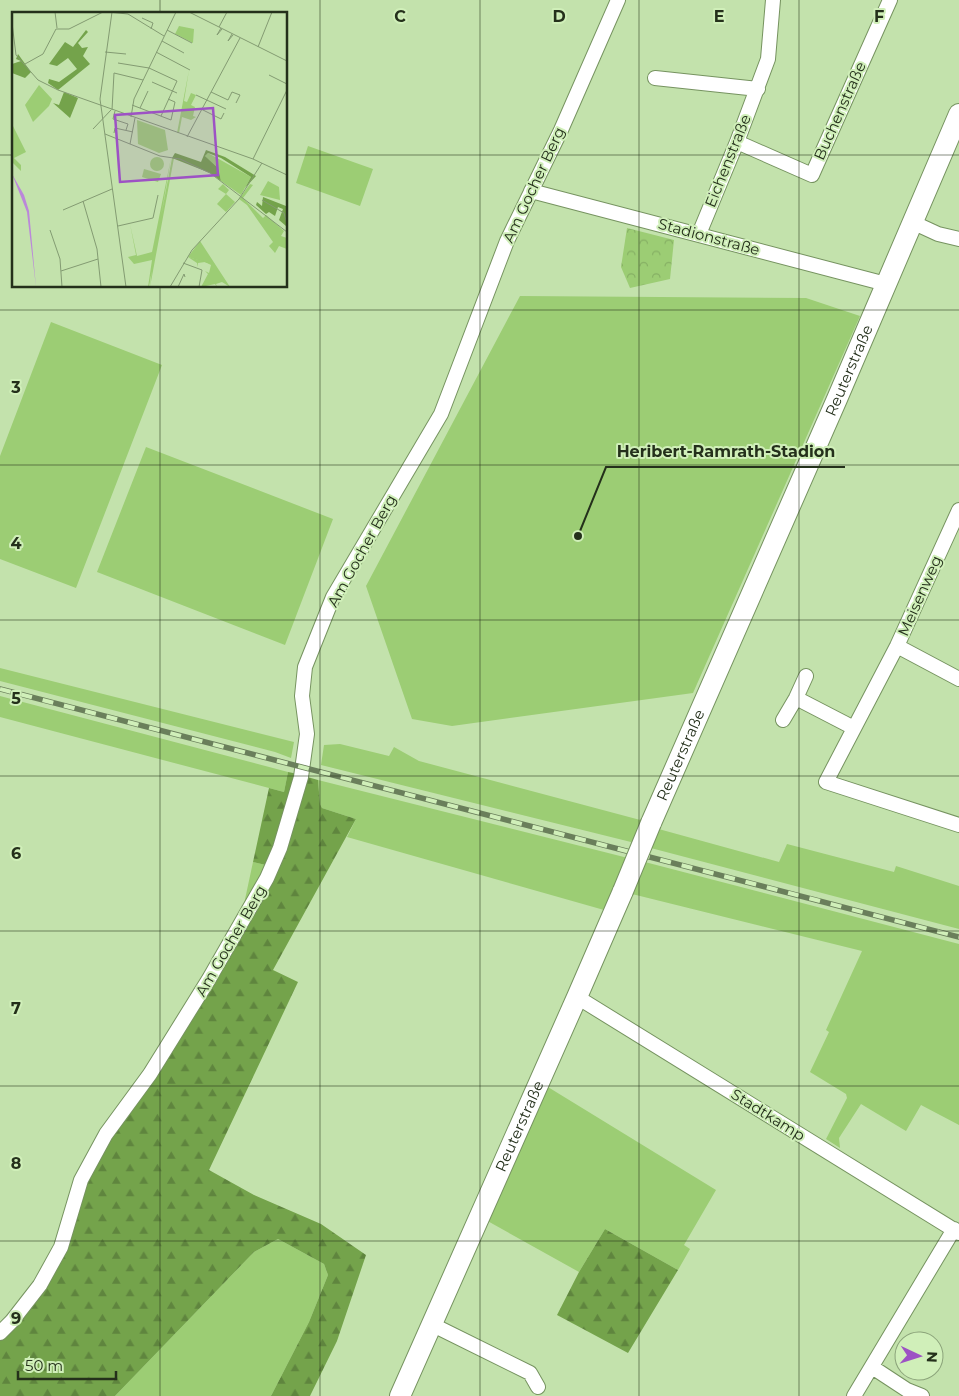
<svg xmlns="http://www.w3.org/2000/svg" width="959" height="1396" viewBox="0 0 959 1396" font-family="Montserrat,sans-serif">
<defs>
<pattern id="forest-firs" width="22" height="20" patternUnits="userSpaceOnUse" patternTransform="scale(1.25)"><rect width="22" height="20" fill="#74a34b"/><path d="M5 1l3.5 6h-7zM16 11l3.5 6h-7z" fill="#5f853e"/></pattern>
<pattern id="park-crowns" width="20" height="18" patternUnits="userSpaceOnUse" patternTransform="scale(1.25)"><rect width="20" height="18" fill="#9ccd74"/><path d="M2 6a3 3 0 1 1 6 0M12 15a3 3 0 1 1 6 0" fill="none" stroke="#86b064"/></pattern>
</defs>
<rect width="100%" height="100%" fill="#c3e2ac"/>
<path fill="#9ccd74" d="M308,146l65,23 -13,37 -64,-23z
M520,296l286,2 54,18 -167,377 -241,33 -40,-7 -46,-133z
M51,322l111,43 -86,223 -76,-29v-103z
M146,447l187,72 -48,126 -188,-73z
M0,668l294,74 -3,16 -16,-6 -275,-71z
M0,696l288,76 -4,20 -284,-75z
M340,744l49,12 5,-9 25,14 225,60 -9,22 -314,-78 3,-20z
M318,780l310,78 -24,52 -257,-73 9,-18 -34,-11 -2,-4z
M655,828l124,34 8,-18 107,28 2,-6 63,20v43l-312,-82z
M641,861l318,83v181l-38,-20 -15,26 -45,-27 -22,34 1,10 -14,-9 21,-41 -1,-4 -36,-22 19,-40 -3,-2 36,-79 -234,-58z
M253,862l17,4 -64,111 38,-73z
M543,1084l173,106 -32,55 6,4 -12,21 -73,-41 -26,43 -95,-53z
M278,1239l46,25 4,11 -19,47 -38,74h-156l139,-144z"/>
<path fill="url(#forest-firs)" d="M288,772l10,2 -28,92 -17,-4 16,-74 15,4z
M304,776l14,4 2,24 2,4 34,11 -83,151 25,12 -89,188 45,25 67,29 45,31 -29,86 -27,55h-39l38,-74 19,-47 -4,-11 -46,-25 -24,13 -139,144h-115v-59l44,-51 39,-105 193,-312z
M605,1229l73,41 -50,83 -71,-38 22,-43z"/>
<path fill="url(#park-crowns)" d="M627,228l47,12 -4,39 -40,9 -9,-21z"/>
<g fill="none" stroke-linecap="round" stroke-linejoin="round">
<g stroke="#769360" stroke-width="16">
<path id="street" d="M655,78l103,11
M737,142l75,33 78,-175
M531,191l355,93
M912,222l26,12 21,5
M699,234l38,-92 31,-83 5,-59
M959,510l-62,136 -71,136 133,43
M897,646l62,33
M796,698l58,30
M783,720l13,-22 10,-22
M577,997l382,236
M433,1325l97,48 8,14
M0,1333l12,-12 28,-36 21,-38 20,-67 25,-46 44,-60 59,-95 58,-101 13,-30 21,-71 6,-43 -5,-38 3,-29 28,-70 108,-183 66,-173 54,-111 57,-130
M872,1367l35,23 15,6
M854,1396l100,-167"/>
</g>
<g stroke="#769360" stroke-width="22">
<g id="secondary">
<path id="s1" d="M651,823l186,-424 122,-285"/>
<path id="s2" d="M400,1396l177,-399 46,-106"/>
</g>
</g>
<use href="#street" stroke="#fff" stroke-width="14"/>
<use href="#secondary" stroke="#fff" stroke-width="20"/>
<g stroke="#6a7f5b" stroke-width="5.5">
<path id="rail" d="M0,689l959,248"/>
</g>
<use href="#rail" stroke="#d0efb9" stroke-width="4" stroke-dasharray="11" stroke-linecap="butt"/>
<g stroke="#769360" stroke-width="22" stroke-linecap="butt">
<path id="secondary-bridge" d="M623,891l28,-68"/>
</g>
<use href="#secondary-bridge" stroke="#fff" stroke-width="20"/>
</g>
<path fill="none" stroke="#24301b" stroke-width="1" stroke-opacity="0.55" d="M160,0v14M320,0v1396M480,0v1396M639,0v1396M799,0v1396M0,155h14M286,155h673M160,286v1110M0,310h959M0,465h959M0,620h959M0,776h959M0,931h959M0,1086h959M0,1241h959"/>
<g text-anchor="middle" stroke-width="4" stroke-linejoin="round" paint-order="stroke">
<g font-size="15" fill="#24301b" stroke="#d0efb9">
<text transform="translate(840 111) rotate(-66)" y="5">Buchenstraße</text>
<text transform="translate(728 161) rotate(-68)" y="5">Eichenstraße</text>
<text transform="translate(534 185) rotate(-65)" y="5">Am Gocher Berg</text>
<text transform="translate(709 237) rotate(15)" y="5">Stadionstraße</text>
<text dy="5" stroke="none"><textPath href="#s1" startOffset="494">Reuterstraße</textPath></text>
<text transform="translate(362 551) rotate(-61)" y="5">Am Gocher Berg</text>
<text transform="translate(920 596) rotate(-66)" y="5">Meisenweg</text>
<text dy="5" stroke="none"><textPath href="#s1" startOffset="74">Reuterstraße</textPath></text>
<text transform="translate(231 941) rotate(-60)" y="5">Am Gocher Berg</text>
<text transform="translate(768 1115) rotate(32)" y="5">Stadtkamp</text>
<text dy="5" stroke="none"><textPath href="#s2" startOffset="295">Reuterstraße</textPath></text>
</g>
</g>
<g transform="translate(12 12)">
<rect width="275" height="275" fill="#c3e2ac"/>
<path d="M177,58l-5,31 3,1 4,-9 5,2 -5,10 4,2 -2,9 3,1 -5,3 -9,-3 -3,16h-2zM27,73l13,14 -3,7 -16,16 -8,-17zM125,108l28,10 3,20 -9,3 -21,-9zM0,112l14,28 -12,6 7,7v6l-9,-9zM196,141l43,24 -10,18 -20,-14 -3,-13 -13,-12zM138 152a7 7 0 1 1 14 0a7 7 0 1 1-14 0ZM159,146l-22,129h-1l4,-27 -18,4 -6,-7 8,-2 -6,-31 7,32 15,-4zM160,146h2l-24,129 3,-28zM132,157l17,5 -3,8 -16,-5zM256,169l11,6 1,13 -20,-5zM211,172l6,6 -3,4 9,8 -9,10 -9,-8 9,-10 -8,-5zM238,172l3,1 -10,13 20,20 3,-3 18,16 -3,5 6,2v11l-8,-3 -4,7 -6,-7 4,-4 -26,-37 -8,-6zM188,229l15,23 -1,1 -26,-8z" fill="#9ccd74"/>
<path d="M74,18l2,2 -10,11 4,5 6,-1 -5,9 7,8 -32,26 -10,-7 1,-4 10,3 18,-13 -9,-11 -11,8 -8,-2 16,-22 8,5zM6,42l13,18 -6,6 -13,-5v-9l9,-3 -5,-2zM52,80l14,6 -8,20 -17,-15 6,2zM194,138l19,7 31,19 -11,12 6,-11 -30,-19 -13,-5 -3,3 13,12 3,13 -11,-8 -38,-15 3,-5 26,9zM251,185l23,9v20l-7,-6 4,-11 -5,-2 -3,9 -6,-4 -3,2 -10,-9 1,-3 5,4z" fill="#74a34b"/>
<path d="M167,14l15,3 -1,14 -18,-9z" fill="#9ccd74"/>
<path d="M176,245l27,7 15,23 -8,-5 -6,2 1,3 -2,-3 -14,3 7,-13 -3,-3 4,2 2,-8 -6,-3 -7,1 -1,4v-4z" fill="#9ccd74"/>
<path d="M0,162l12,21 5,16 7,76 -9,-75z" fill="#bb87da"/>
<path fill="none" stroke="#839b72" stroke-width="1" d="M43,0l2,16M96,0l20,2 36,22M100,0l-12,87 26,188M177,0l98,49M130,6l11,5 -2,6M0,11l4,32 22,25 20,10 195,69 34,16M207,15l8,-15M209,16l-4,7 5,-6M155,18l25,13M220,22l-4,7 5,-6M150,29l22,12M246,35l14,-35M93,40l21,2M144,40l34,18M106,51l31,5 28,13 -16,35M13,52l18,-10 13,-25h13l34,-17M257,63l18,9M140,70l25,11M199,80l17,8 4,-8 8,3 -4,8M184,83l30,14M120,93l39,15 4,-18 -7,-3M128,96l8,-17M189,97l20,10 3,-6M100,98l2,-37 29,7M103,99l-2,8 15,5 -2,6M119,105l3,-18 42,-87M81,117l18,-19M102,121l1,-5 18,4M93,122l55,22 20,3 30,14 77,59M175,125l53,-99M118,132l5,-26M241,147l34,-69M250,188l22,13 3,11M71,189l14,48 4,38M51,198l49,-21M106,214l35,-8 5,-23M38,218l10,29 2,28M171,251l19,7 -3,17M49,259l37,-12M158,275l22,-37 47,-51 23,-36M166,275l6,-13 1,3"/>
<path fill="#9d52c4" fill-opacity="0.15" stroke="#9d52c4" stroke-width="2.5" d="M201,96l5,67 -98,7 -5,-67z"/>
<rect width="275" height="275" fill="none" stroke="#24301b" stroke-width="2.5"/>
</g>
<g font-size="16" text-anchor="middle" font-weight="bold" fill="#24301b" stroke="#d0efb9" stroke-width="4" stroke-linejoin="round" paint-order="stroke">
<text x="400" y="22">C</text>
<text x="559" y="22">D</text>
<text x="719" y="22">E</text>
<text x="879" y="22">F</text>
<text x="16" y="393">3</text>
<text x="16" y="549">4</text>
<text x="16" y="704">5</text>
<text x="16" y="859">6</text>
<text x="16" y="1014">7</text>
<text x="16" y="1169">8</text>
<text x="16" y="1324">9</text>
</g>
<path fill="none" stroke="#24301b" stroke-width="2" d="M578 536L606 467H845"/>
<circle fill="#24301b" stroke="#d0efb9" stroke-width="2" cx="578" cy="536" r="5"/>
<g font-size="16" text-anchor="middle" font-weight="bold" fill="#24301b" stroke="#d0efb9" stroke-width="4" stroke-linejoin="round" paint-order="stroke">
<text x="726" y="457">Heribert-Ramrath-Stadion</text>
</g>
<g transform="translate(919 1356) rotate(94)"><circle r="24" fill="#d0efb9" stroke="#8ba37a"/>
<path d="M0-4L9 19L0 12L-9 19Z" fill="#9d52c4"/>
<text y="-8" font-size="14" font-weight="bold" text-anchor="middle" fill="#24301b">N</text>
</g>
<path d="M18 1371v8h98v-8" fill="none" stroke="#24301b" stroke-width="2.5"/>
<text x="25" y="1371" font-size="15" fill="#24301b" stroke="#d0efb9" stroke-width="4" paint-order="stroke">50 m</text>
</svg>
